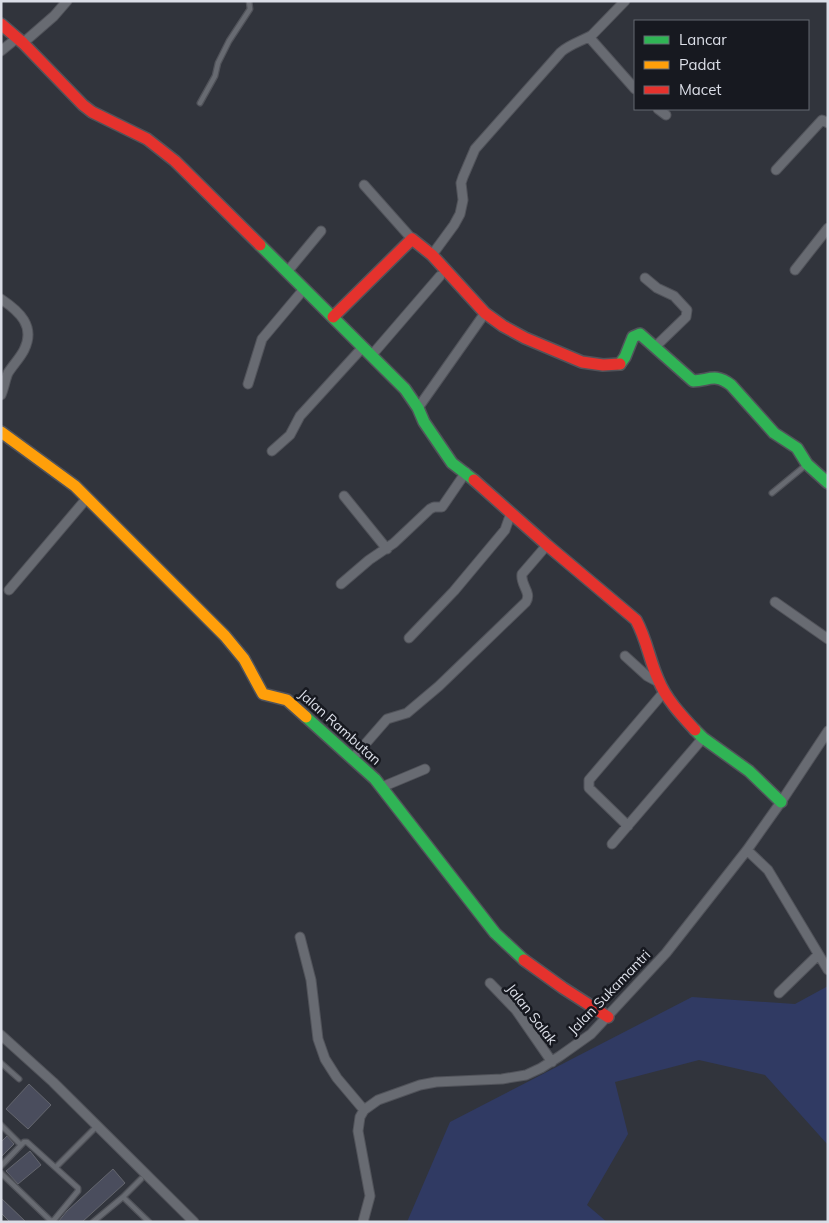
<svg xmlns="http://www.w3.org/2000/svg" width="829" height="1223" viewBox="0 0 829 1223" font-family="Mulish,sans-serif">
<rect width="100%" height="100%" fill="#31343c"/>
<path fill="#303a63" d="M828,986v159l-63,-70 -66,-15 -84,22 13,52 -41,71 20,17h-200l43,-100 242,-125 103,7z"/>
<path fill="#4a4d5d" stroke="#64666e" d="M29,1084l22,21 -23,24 -22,-20z
M7,1136l7,8 -13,13v-15z
M30,1151l11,14 -23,19 -12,-13z
M113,1169l12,14 -43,39h-24l9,-11z
M1,1198l25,24h-16l-9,-9z"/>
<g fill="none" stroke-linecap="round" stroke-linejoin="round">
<g stroke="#51535a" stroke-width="7">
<path id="lane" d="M200,103l15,-27 3,-13 11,-22 21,-32 -1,-8
M772,493l34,-28
M1,1063l18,16
M1,1125l20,20
M1,1166l23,-24h3l51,46v3l-24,29 -3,1 -50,-48
M56,1167l41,-41
M141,1179l-18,18 26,25
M93,1222l30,-25"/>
</g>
<g stroke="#51535a" stroke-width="11">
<path id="street" d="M589,37l46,52
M23,43l31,-27 13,-15
M1,51l16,-13
M658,109l8,6
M776,170l46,-50 6,3
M364,185l48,54
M432,255l22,-30 6,-11 3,-14 -2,-17 2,-6 12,-28 86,-97c9,-8 21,-11 31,-17l33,-34
M795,270l33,-42
M287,272l34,-41
M645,278l12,10 17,8 13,14 -1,7 -30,29
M1,299c18,12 35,27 23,51 -4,8 -11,15 -16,23 -3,7 -4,15 -7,22
M371,356l69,-80
M248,384l14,-45 42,-50
M418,408l67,-95
M272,451l18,-16 10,-19 63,-69
M344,496l43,53
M341,584l28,-24 25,-17 36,-34 4,-2h8l24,-35
M9,590l78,-92
M775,602l53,37
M409,638l45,-47 51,-61 6,-17
M625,656l22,20 13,7
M353,758l34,-39 20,-6 32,-27 87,-84c6,-10 -6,-17 -4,-28l25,-29
M382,787l43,-18
M628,826l-39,-38v-8l75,-88
M612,844l91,-106
M747,850l21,20 60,100
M300,937l11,43 7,59 7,20 12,19 27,32
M490,983l26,27 36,52
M779,993l39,-38
M1,1035l52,47 141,140
M363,1222l7,-26 -12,-65 2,-14 4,-7 14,-10 42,-15 16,-3 66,-3 24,-4 15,-7 19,-12 31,-22 75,-81 81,-103 34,-48 47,-71"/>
</g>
<g stroke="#51535a" stroke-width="14">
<path id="fast" d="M260,245l145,144 13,19 6,14 28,41 22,17
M620,364l5,-7 8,-20 7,-3 53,47c17,-1 22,-8 38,4l43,48 23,15 10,16 21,19
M306,717l69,62 120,154 29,27
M695,730l8,8 46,33 32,31"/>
</g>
<g stroke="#51535a" stroke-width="14">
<path id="slow" d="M1,432l74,54 150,150 19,23 19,35 24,6 19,17"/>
</g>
<g stroke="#51535a" stroke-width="14">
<path id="jam" d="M1,24l22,19 60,62 9,7 55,27 28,22 85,84
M333,317l79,-78 20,16 53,58 18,13 22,12 57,24 21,3 17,-1
M474,480l73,65 89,75c11,20 13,39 22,59 8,20 23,36 37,51
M524,960l39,28 45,29"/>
</g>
<use href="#lane" stroke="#686b72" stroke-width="4.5"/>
<use href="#street" stroke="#686b72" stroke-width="9"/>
<use href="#fast" stroke="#30b455" stroke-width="11"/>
<use href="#slow" stroke="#ff9f0a" stroke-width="11"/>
<use href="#jam" stroke="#e5322d" stroke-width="11"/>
</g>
<g text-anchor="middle" stroke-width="5" stroke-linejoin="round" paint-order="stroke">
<g font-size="14" fill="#dbdee7" stroke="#171920">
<text transform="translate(340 727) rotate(42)" y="5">Jalan Rambutan</text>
<text transform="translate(609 992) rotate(-46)" y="5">Jalan Sukamantri</text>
<text transform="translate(532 1014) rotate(52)" y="5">Jalan Salak</text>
</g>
</g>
<rect width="829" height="1223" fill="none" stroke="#dbdee7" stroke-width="5"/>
<rect x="634" y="20" width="175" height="90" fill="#171920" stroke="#656870"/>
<rect x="644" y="36" width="25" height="8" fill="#30b455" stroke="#656870"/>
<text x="679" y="45" font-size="15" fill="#dbdee7">Lancar</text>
<rect x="644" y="61" width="25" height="8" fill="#ff9f0a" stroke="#656870"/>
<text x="679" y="70" font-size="15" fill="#dbdee7">Padat</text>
<rect x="644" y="86" width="25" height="8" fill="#e5322d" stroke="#656870"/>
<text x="679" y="95" font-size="15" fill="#dbdee7">Macet</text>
</svg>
